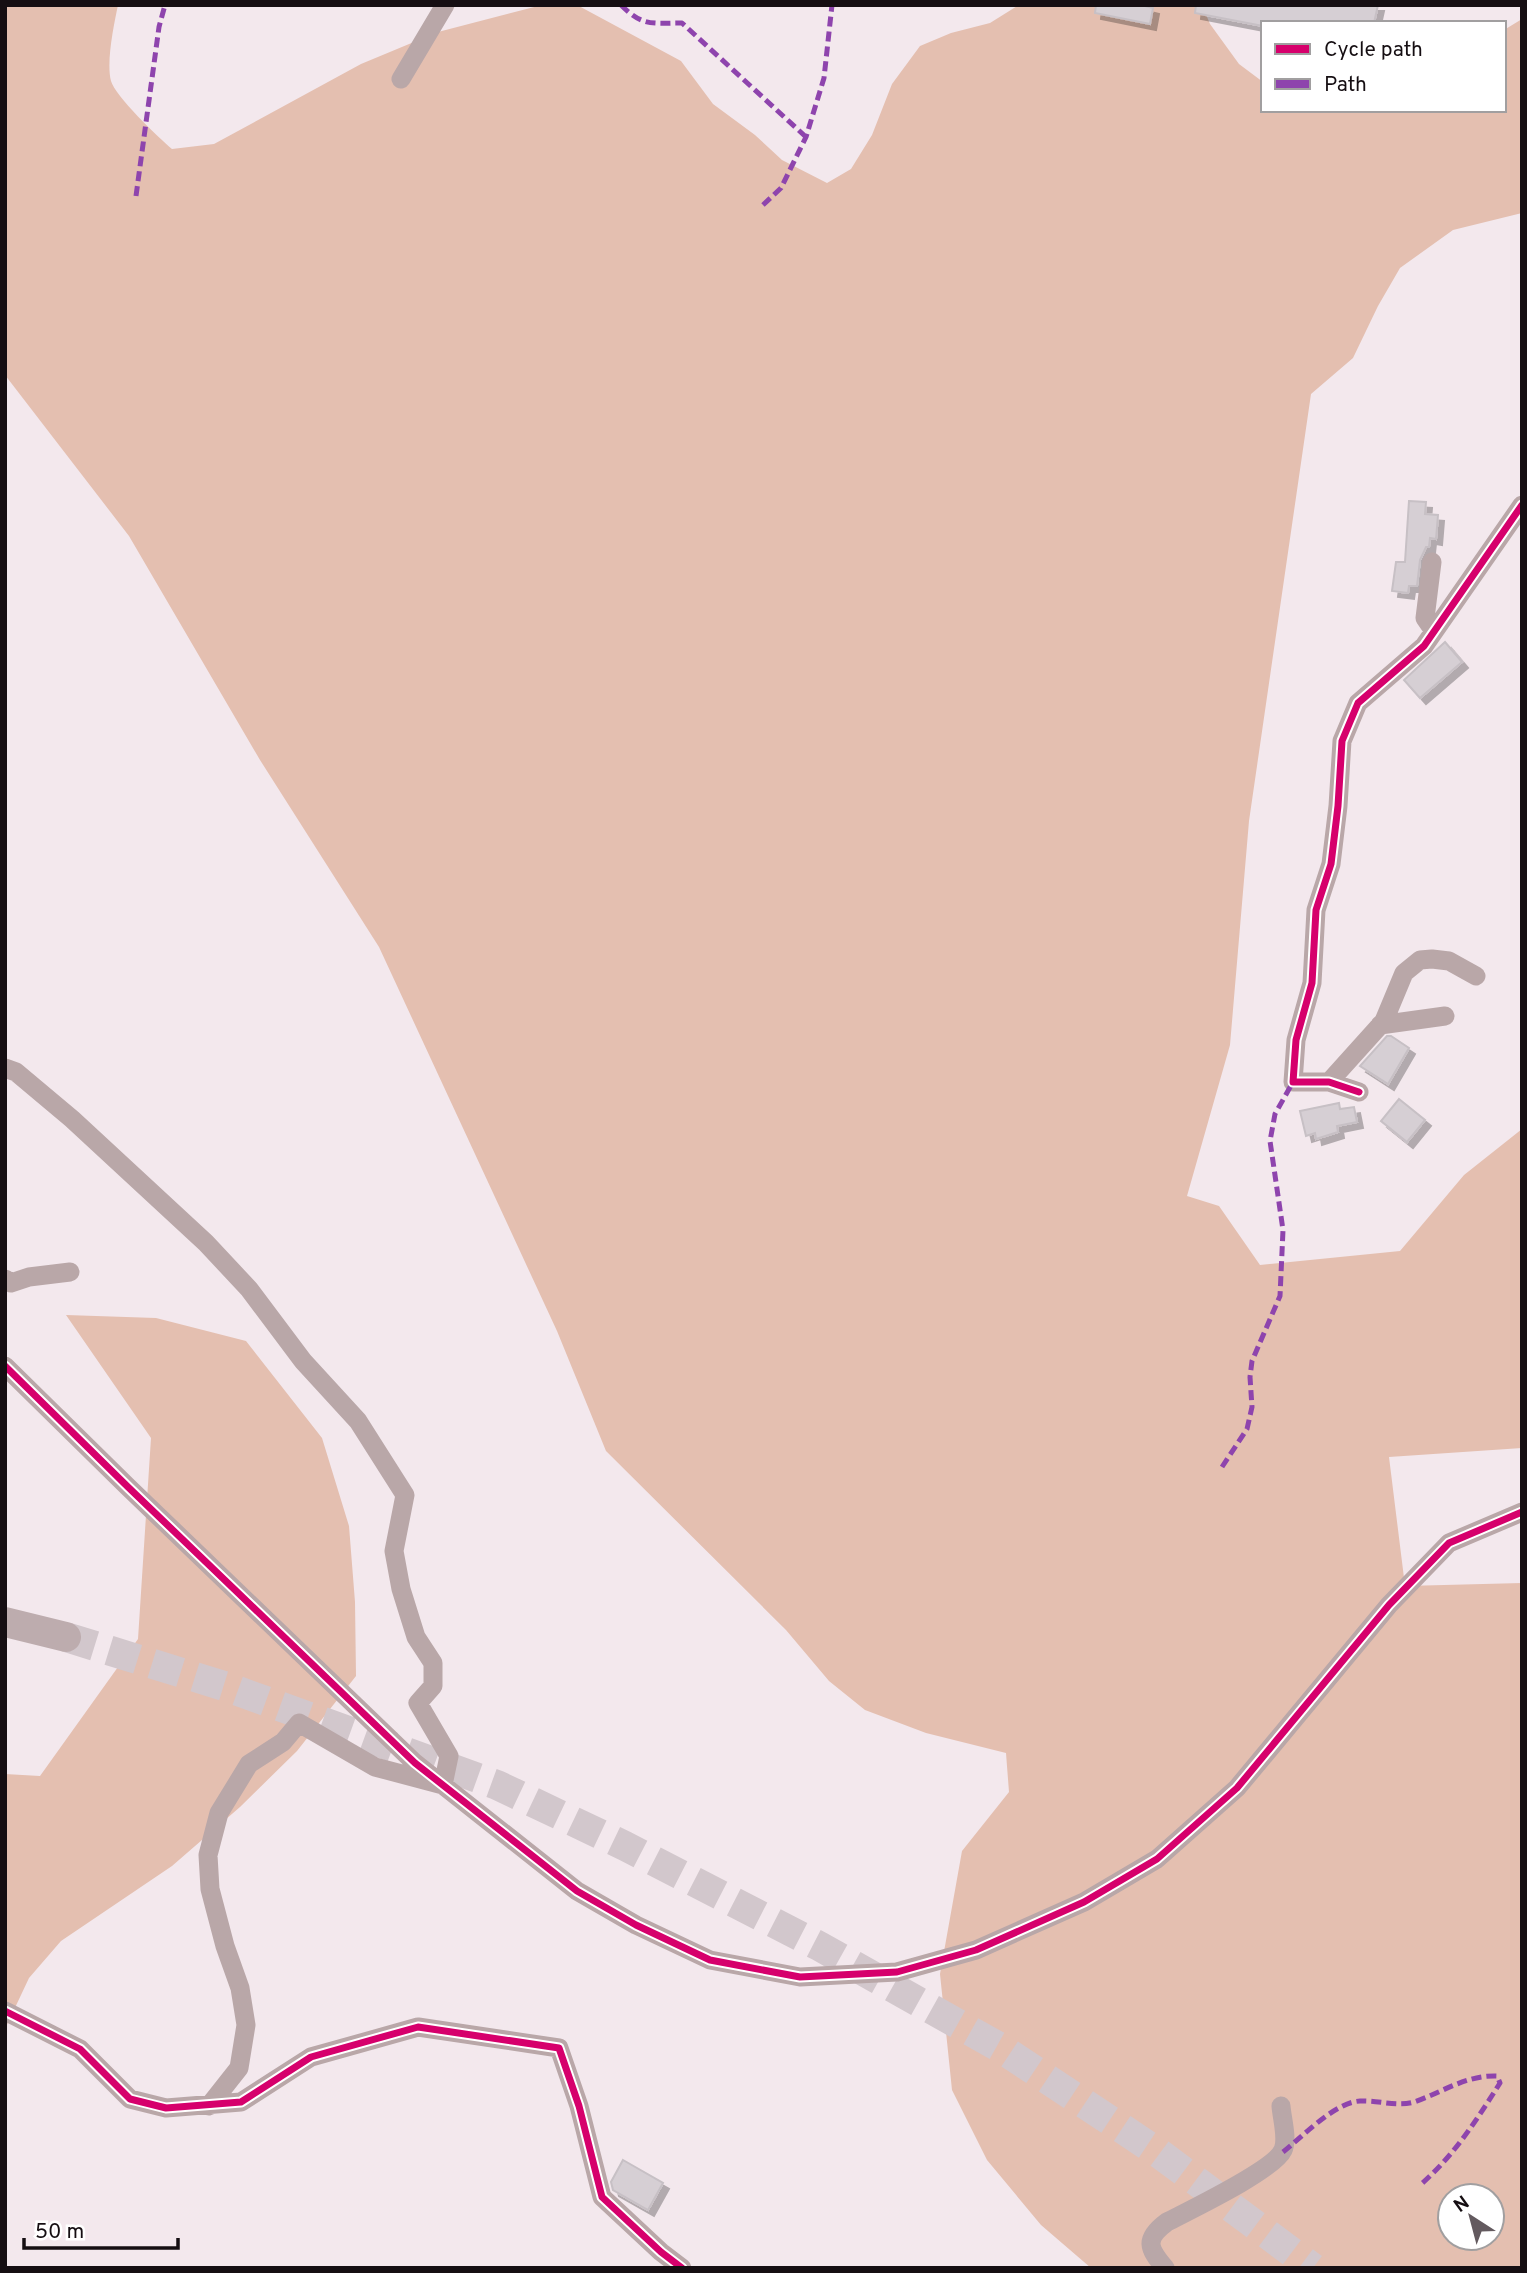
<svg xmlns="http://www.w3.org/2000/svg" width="1527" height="2273" viewBox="0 0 1527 2273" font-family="Overpass,sans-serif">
<defs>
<filter id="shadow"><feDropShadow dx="6" dy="6" stdDeviation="0" flood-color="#0004"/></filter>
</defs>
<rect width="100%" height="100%" fill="#f3e8ed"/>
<path fill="#e4bfb0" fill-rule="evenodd" d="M5,5h113c-4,19 -12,57 -7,76 4,15 47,56 61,68l42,-5 147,-80 77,-32 104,-27h35l104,56 32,43 42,31 27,25 45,23 24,-14 21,-34 20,-51 28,-38 31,-13 39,-10 29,-18h183l8,19 29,40 24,18v28h241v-80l18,-11v194l-69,17 -53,38 -22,38 -25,52 -42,36 -62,427 -19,224 -43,151 32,10 41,59 140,-14 64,-76 58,-46v319l-133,9 16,129 117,-3v685h-431l-50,-43 -54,-65 -35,-70 -12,-116 22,-123 47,-59 -3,-39 -80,-20 -61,-23 -36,-29 -43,-51 -180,-179 -49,-120 -178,-384 -119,-187 -131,-224 -124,-161zM1450,2196h42v42h-42z
M66,1315l90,3 90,23 76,97 27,88 6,76 1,74 -59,75 -57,56 -68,59 -111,75 -32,37 -24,51v-255l35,2 98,-137 13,-201z"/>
<path fill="#d6cfd4" stroke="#c7c0c5" stroke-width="2" filter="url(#shadow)" d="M1096,5h45l12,3 -3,16 -55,-11z
M1196,5h182l-4,18h-111v3l-68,-13z
M1409,501l17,1 -1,12 13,1 -2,24 -6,-1 -1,9h-3l-6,13 -3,26h-8l-1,7 -16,-2 4,-29h9z
M1445,642l17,20 -42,36 -16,-18z
M1387,1036h4l18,12 -21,36 -28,-18z
M1399,1099l26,21 -18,22 -26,-21z
M1339,1103l1,6 14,-2 3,15 -20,4 1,6 -22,7 -1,-6 -9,3 -6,-25z
M623,2160l40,23 -15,27 -35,-20 -2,-8z"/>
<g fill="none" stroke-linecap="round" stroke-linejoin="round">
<path stroke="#d2c7cc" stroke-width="30" stroke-dasharray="30 15" stroke-linecap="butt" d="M66,1637l158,49 273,99 128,61 194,100 180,101 157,104 157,117"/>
<path stroke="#b9a7a8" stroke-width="19" d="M401,79l44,-74
M1432,562l-7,56 9,13
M1380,1025l65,-9
M5,1068l11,4 56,47 134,124 43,46 54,72 55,60 47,74 -11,56 7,38 15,48 17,26v23l-15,17 31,53 -6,29 -68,-18 -76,-44 -16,19 -34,22 -30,49 -11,42 2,34 15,57 15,42 6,37 -7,43 -30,38
M1329,1082l55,-61 20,-48 16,-13 12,-1 17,2 27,15
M1359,1092l-30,-10h-36l3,-42 16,-57 4,-73 15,-46 7,-58 4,-65 16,-38 66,-57 98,-141
M5,1279l6,4 18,-6 41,-5
M5,1366l123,121 287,276 162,128 59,34 74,35 90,17 97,-5 79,-22 108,-48 73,-43 80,-71 152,-183 60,-62 73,-31
M5,2011l75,38 50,50 36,9 75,-6 70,-45 107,-30 141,21 20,58 23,91 59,55 21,16
M1165,2268c-17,-20 -21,-29 2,-46 23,-12 107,-52 116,-72 5,-11 -1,-31 -2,-44"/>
<path stroke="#bdacae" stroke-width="30" d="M5,1622l61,15"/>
<path stroke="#8e44ad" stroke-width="5" stroke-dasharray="10 5" stroke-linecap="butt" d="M621,5c22,22 31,18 61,18l124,114
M136,196l23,-169 6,-22
M763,205l18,-17 25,-51 18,-59 8,-73
M1222,1467l25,-38 5,-22 -2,-30 2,-16 28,-65 3,-66 -13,-89 5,-27 18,-32
M1283,2152c19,-15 52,-50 77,-51 17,-1 37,6 54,1 29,-10 52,-27 83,-26l3,7c-24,38 -47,74 -81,103"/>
<g stroke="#fff" stroke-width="11">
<path id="cycleway" d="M1359,1092l-30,-10h-36l3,-42 16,-57 4,-73 15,-46 7,-58 4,-65 16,-38 66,-57 98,-141
M5,1366l123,121 287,276 162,128 59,34 74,35 90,17 97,-5 79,-22 108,-48 73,-43 80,-71 152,-183 60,-62 73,-31
M5,2011l75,38 50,50 36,9 75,-6 70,-45 107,-30 141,21 20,58 23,91 59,55 21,16"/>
</g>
<use href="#cycleway" stroke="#d6006c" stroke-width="7"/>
</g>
<rect width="1527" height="2273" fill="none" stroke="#150e12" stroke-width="14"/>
<rect x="1261" y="21" width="245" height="91" fill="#ffffff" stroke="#a19fa0" stroke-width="2"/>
<rect x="1275" y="44" width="35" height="10" fill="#d6006c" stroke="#a19fa0" stroke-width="2"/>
<text x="1324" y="56" font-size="21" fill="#150e12">Cycle path</text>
<rect x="1275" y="79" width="35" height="10" fill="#8e44ad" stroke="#a19fa0" stroke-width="2"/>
<text x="1324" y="91" font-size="21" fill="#150e12">Path</text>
<g transform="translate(1471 2217) rotate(324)"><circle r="33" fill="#ffffff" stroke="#a19fa0" stroke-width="2"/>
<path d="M0-5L12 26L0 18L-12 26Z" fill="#635a5f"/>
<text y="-10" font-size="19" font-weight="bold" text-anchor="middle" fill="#150e12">N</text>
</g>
<path d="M24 2238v10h154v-10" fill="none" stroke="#150e12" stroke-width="3.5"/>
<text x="35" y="2238" font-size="21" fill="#150e12" stroke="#ffffff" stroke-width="5" paint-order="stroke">50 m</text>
</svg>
